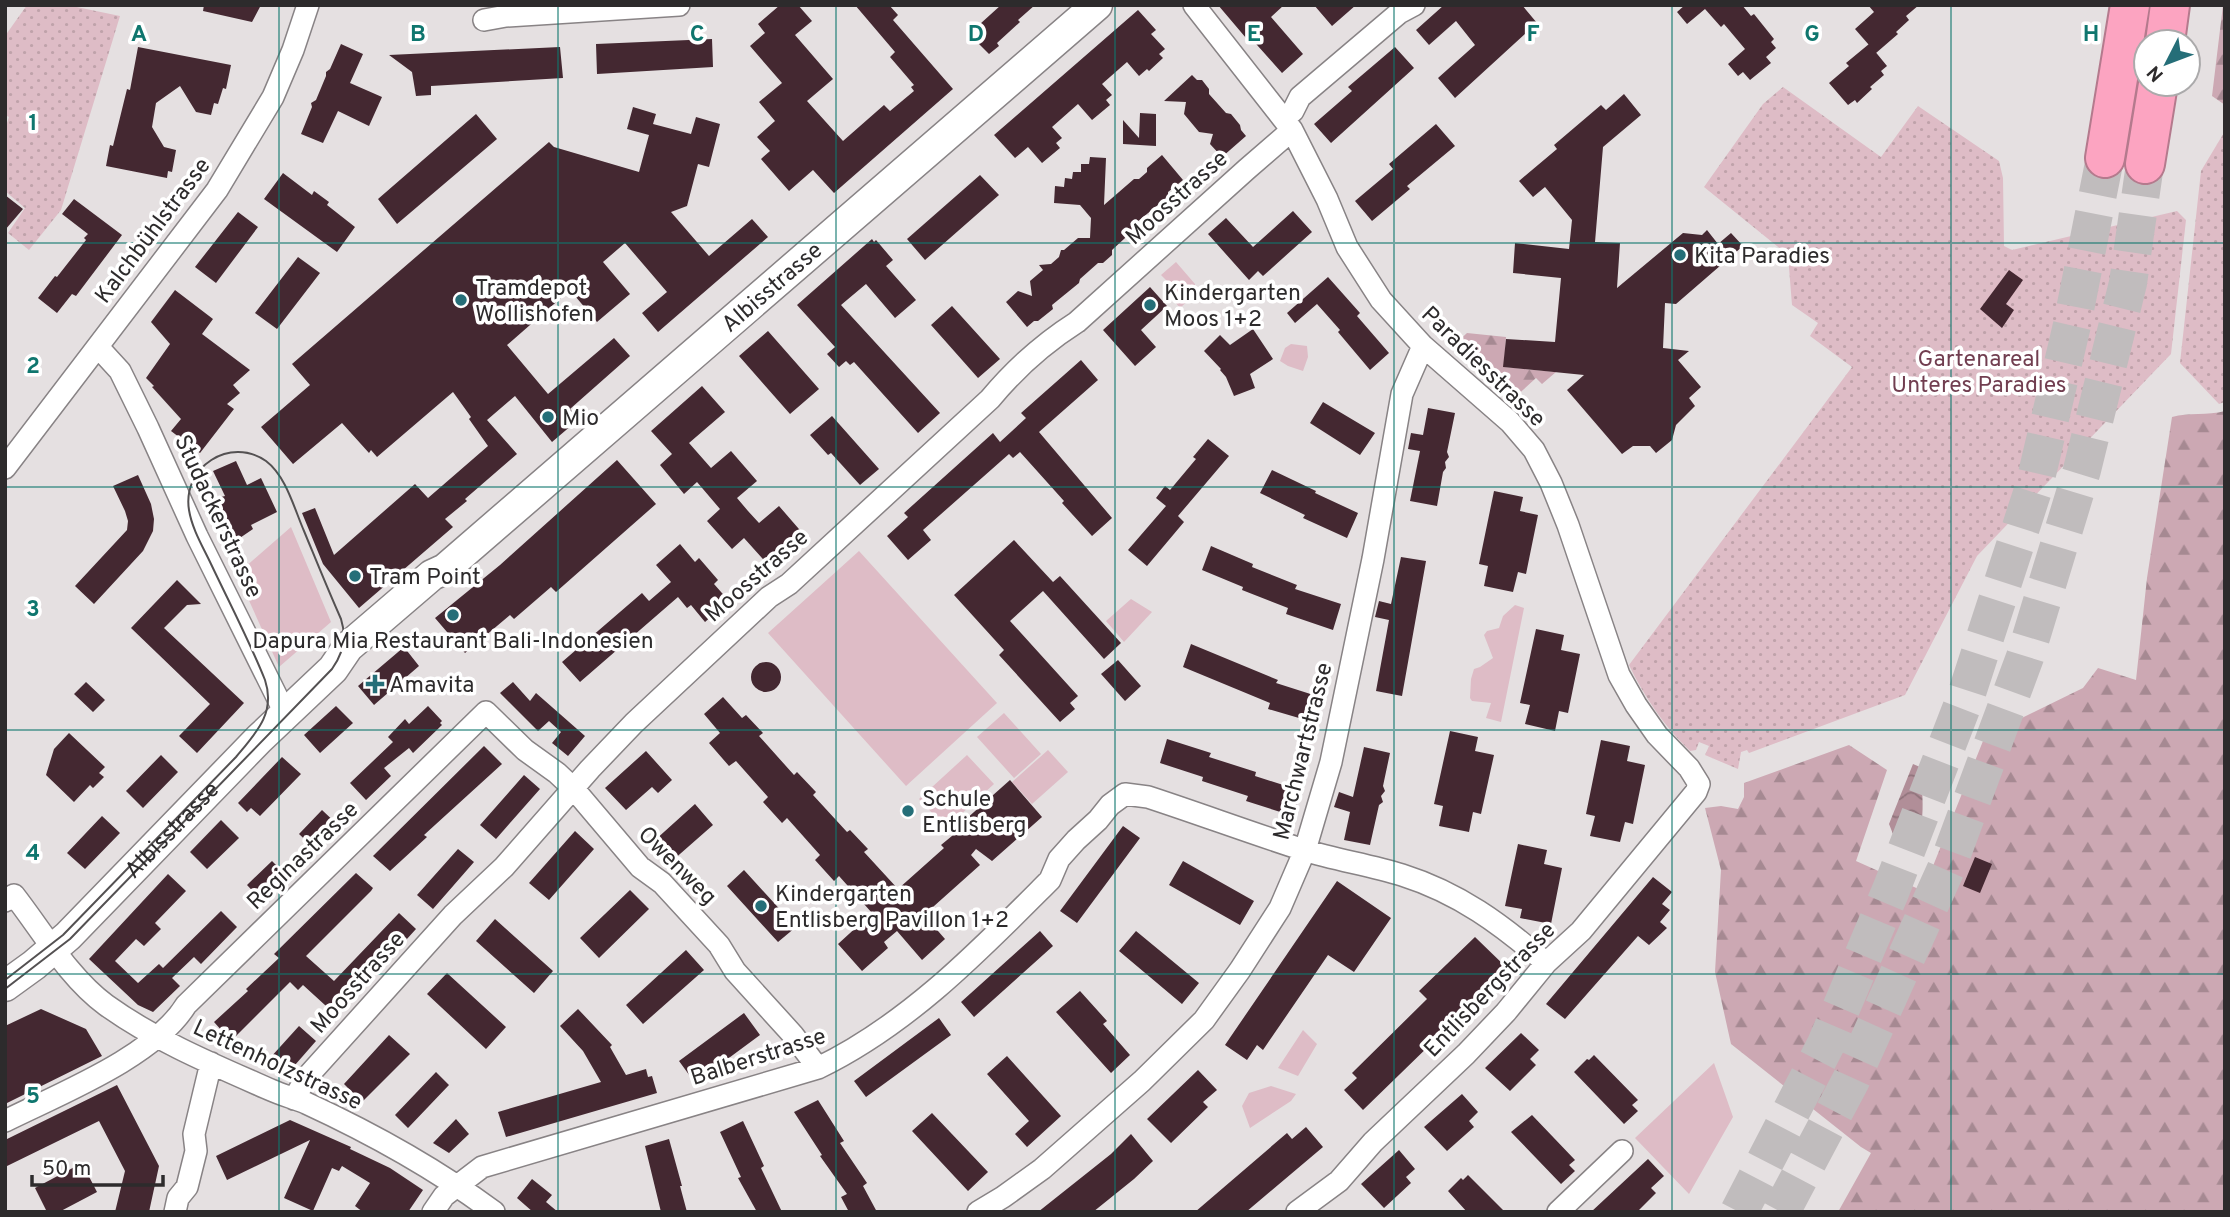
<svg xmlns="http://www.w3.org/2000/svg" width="2230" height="1217" viewBox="0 0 2230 1217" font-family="Overpass,sans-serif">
<defs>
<pattern id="grass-dots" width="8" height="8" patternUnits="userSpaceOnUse" patternTransform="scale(1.75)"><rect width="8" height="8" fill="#debcc6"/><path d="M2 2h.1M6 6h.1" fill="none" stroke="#bfa2aa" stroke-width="1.8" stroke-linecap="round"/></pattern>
<pattern id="forest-firs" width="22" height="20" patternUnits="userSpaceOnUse" patternTransform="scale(1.75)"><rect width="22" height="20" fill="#cca8b3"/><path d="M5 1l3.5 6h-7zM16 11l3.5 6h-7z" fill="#a68992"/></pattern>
<pattern id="water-waves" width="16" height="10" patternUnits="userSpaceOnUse" patternTransform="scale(1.75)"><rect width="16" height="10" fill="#b18e98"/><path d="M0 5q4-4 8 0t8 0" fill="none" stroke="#90747c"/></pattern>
</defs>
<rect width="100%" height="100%" fill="#e5e0e1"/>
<path fill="url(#grass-dots)" d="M27,5h40l53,11 -59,194 -32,40 -21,-17 17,-25 -20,-17v-62l4,-12 -4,-2v-79z
M1783,87l98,70 37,-51 81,55 4,17 1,68 8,4 165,-39 9,9 -15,134 -194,202 -72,139 -156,58 -2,-3 -6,2 -3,17 -33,-14 4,-9 -10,-4 -3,8 -6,1c-26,-25 -45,-53 -61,-86l223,-298 -42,-31 8,-13 -26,-18 -4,-50 -84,-68 59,-83z
M2225,131v271l-6,2 -39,-41 21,-192z"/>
<path fill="url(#forest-firs)" d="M2223,5h2v100l-13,-9z
M1467,333l39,4 -2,30 52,5 -14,12 -6,-6 -23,21 -60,-53z
M2225,411v801h-387l33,-59 -10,-6 -130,-103 -16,-72 6,-102 -16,-62 16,-2 17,3 6,-12v-14l105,-38 38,25 -31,91 67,30 62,-155 98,-48 15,-20 38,12 11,-102 25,-161c17,-5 35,-1 53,-6z"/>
<path fill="#debcc6" d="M1176,262l19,22 -1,11 -14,13 -10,-12v-12l-9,-9z
M1291,344l16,2 1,11 -5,14 -15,-5 -8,-5 5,-13z
M291,527l40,95 -52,45 -42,-93z
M859,551l138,152 -91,83 -138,-153z
M1131,599l21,13 -28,30 -18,-21z
M1515,605l9,3 -23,114 -15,-4 5,-15 -19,-2 -2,-3 1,-19 3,-10 6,-2 13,-9 -9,-23 3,-4 12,-3 4,-12z
M1004,713l37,41 -27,24 -37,-41z
M1048,750l20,22 -36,32 -20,-22z
M967,755l27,29 -48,44 -27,-29z
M1303,1030l14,14 -19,32 -20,-8z
M1714,1063l19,54 -44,77 -54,-56z
M1271,1086l25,8 -5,7 -41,27 -8,-22 7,-13z"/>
<path fill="url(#water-waves)" d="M1913,764l7,3c2,25 8,61 -9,81l-16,-9 -6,-15z"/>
<path fill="#442831" d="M204,5h57l-9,17 -49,-11z
M780,5h18l14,16 -17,14 38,44 -26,22 36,40 41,-36 6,6 24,-20 -3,-4 3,-2 -24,-28 5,-5 -40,-47h34l9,10 -5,5 60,69 -119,104 -21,-23 -24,21 -28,-32 9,-8 -13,-14 18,-16 -16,-19 23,-19 -32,-37 15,-13 -7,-9z
M1001,5h34l-17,15 2,2 -23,21 2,3 -10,8 -20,-20z
M1218,5h66l-13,12 32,37 -21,19 -33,-37 -3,2z
M1314,5h42l-24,21z
M1444,5h78l15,18 -82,75 -17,-20 37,-33 -19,-24 -27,24 -13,-15z
M1685,5h57l9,11 3,-2 20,25 -3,3 5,6 -10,9 5,6 -21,17 -7,-8 -5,4 -10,-12 17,-15 -21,-25 -3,3 -16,-18 -18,15 -10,-12z
M1868,5h51l-13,11 3,4 -13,12 2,2 -22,19 -21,-24 19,-17z
M1138,10l18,20 -5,4 14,15 -6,5 4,4 -14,13 -2,-2 -8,7 -12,-14 -25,22 10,11 -6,5 4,5 -18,15 -14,-16 -26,23 10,11 -6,5 4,5 -18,15 -14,-16 -13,11 -21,-23z
M712,39l1,28 -116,7 -1,-30z
M341,44l22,10 -13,29 32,14 -13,29 -31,-15 -15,32 -22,-9 11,-27 -1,-4 5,-3 10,-24v-4l4,-3z
M1869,44l18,22 -6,5 3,4 -14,12 2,2 -15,14 -2,-3 -7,5 -19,-22 20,-17 -3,-3z
M138,47l93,18 -5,24 -3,-1 -5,16 -4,-1 -3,12 -15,-3 -16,-26 -24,17 -4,24 12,20 12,3 -4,22 -4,-1 -1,7 -61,-12 4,-21 3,1 14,-57 3,1z
M560,47l3,31 -132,8v9l-15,1 -4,-24 -23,-17z
M1395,47l19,21 -83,75 -17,-19 38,-33 -4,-4z
M1192,75l5,5h5l7,9v5l17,19 5,1 9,11 1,5 5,6 -24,21 -12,-13 3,-10 -14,-2 -15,-18 2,-12 -22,-1z
M1624,94l17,21 -38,32 -8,95 25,1 -3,45 66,-55 19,2 5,-5 11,14 13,-11 12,13 -67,58 -11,-1 -2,45 26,3 -11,9 23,27 -12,11 6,8 -19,19 -4,15 -16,13 -6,-7h-17l-11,8 -55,-64 17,-15 -81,-8 3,-28 49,3 6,-64 -48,-5 2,-30 54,6 3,-29 -27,-33 -12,10 -14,-16 38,-32 -3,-4 47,-40 5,5z
M633,107l23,7 -3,10 38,10 5,-17 24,7 -11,43 -11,-3 -11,42 -16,6 38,44 43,-37 16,18 -110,95 -16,-19 25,-21 -42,-49 -22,19 27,32 -33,28 -27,-32 -63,55 41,49 66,-56 16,18 -60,53 9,10 -27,23 -37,-46 -28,24 30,34 -52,45 2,2 -22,18 8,8 -94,81 -36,-44 -21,-51 13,-5 19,47 81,-71 13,14 60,-52 -19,-27 2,-2 -18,-25 -76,65 -6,-7 -2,3 -27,-30 -49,41 -32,-37 49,-42 -18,-21 257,-222 5,5 85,25 10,-37 -22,-6z
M1140,113l16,1v32l-33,-2v-24l16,18z
M476,114l21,25 -100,85 -19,-25z
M1436,124l19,22 -48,40 3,3 -38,32 -17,-20 38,-32 -4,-5z
M1162,155l21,25 -15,12v5l-31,25v5l-25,23v5l-9,8h-5l-18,16 -1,4 -27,22 1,4 -15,12h-4l-7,6 -21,-25 12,-11 14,5 -2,-15 13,-11 -4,-5 12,-1 8,-7 2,-7h3l14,-12h12l1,-20 -11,-13 -26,-2 1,-17 9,1 1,-9 7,1 1,-7h8v-8h8l1,-7 16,1 -2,47 30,-26h5l8,-7v-4z
M283,173l29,22 2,-4 15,11 -2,3 28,22 -18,25 -73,-53z
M980,175l19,20 -74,65 -18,-21z
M5,195l18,14 -18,21z
M74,199l48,36 -46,61 -4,-2 -15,19 -19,-15 17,-22 2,1 29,-37 -2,-2 4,-4 -26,-20z
M1293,211l19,21 -49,44 -5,-5 -9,9 -41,-46 18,-16 27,29z
M238,212l20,15 -42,56 -21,-16z
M872,239l2,3 2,-2 17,20 -7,6 30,34 -21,18 -29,-34 -25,21 99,108 -22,20 -64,-71 -4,3 -4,-4 -7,6 -12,-13 8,-7 -38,-42z
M298,257l22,16 -43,56 -22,-16z
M2009,270l14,10 -17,24 8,6 -12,18 -22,-19z
M1328,277l32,36 -3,3 32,37 -19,17 -32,-38 2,-2 -23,-26 -22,19 -8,-10z
M1150,287l17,19 -26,24 15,17 -21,19 -32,-36z
M175,290l38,29 -11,15 48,36 -17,15 7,8 -13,11 7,5 -34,44 -29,-22 10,-12 -29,-32 2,-1 -8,-8 24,-34 -19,-22z
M952,306l48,53 -22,19 -47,-53z
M1253,329l20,30 -23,15 5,14 -21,8 -8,-19 -6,-7 1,-1 -17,-18 16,-16 10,10z
M768,331l51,58 -29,25 -51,-58z
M1081,360l17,20 -59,52 73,86 -20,18 -30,-33 2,-2 -44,-49 -7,6 -4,-4 -86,76 8,10 -23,20 -21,-24 21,-19 -4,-4 89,-80 7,9 26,-24 -5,-5z
M702,386l23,26 -36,31 22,25 20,-17 26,30 -20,17 11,13 11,12 20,-17 26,30 -35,31 -26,-29 -12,11 -25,-28 13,-12 -23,-27 -13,12 -24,-29 12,-11 -21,-23z
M1323,402l52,31 -15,22 -50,-32z
M1428,408l27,5 -8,39 2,5 -4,5 1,6 -3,4 -6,34 -27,-5 10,-50 -12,-2 3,-16 12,2z
M832,416l47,53 -19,16 -29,-32 -3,2 -18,-20z
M1208,439l21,17 -51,60 6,6 -37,44 -19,-16 38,-44 -10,-8 9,-12 5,4 26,-31 -3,-2z
M617,460l39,44 -100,88 -5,-5 -37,32 -4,-4 -45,38 -30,-35 65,-53z
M236,461l11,24 14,-7 16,34 -26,13 2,4 -22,15 -18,-39 10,-5 -2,-3 4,-1 -12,-25z
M1272,470l44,21 -1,2 43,20 -11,25 -44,-20 2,-3 -45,-22z
M138,475l13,29 3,15 -1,12 -10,20 -49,53 -19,-18 52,-56 1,-9 -3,-10 -12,-25z
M1494,491l29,6 -3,14 18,4 -12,59 -8,-2 -5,20 -29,-6 4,-20 -9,-2z
M1014,540l39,42 7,-6 61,67 -17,16 -61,-68 -33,30 68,75 -8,7 5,6 -15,13 -61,-67 5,-5 -50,-55z
M680,544l15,18 4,-4 19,22 -4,4 15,17 -24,21 -14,-17 -4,3 -9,-11 -98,85 -18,-20 80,-69 7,8 22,-19 -15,-17z
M1211,546l42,18 -1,3 45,18 -2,4 46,15 -8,26 -47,-16 2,-6 -46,-18 1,-3 -41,-17z
M1401,557l25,4 -24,135 -26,-5 13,-71 -14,-3 4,-16 12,3z
M177,580l24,24 -14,1 -23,23 80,75 -47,50 -18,-17 31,-32 -79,-76z
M1536,629l28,6 -3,15 19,4 -12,59 -9,-2 -4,20 -30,-7 5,-19 -10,-2z
M1191,644l87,36 -2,3 47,15 -7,25 -48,-14 2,-6 -87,-36z
M404,647l15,19 -45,39 -16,-19z
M1118,660l23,26 -16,15 -24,-27z
M751 677a15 15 0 1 1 30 0a15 15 0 1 1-30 0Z
M86,682l19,18 -12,12 -19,-18z
M513,682l17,19 6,-8 49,43 -17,20 -16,-13 9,-11 -12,-11 -11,10 -38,-38z
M723,697l19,21 4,-3 17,18 -4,3 35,39 3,-3 19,20 -3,3 34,37 3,-2 18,19 -4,3 34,37 46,-41 -3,-3 17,-14 -2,-3 54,-48 32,37 -50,44 -16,-12 -5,6 9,10 -56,50 21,24 -23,21 -25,-29 -13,11 4,6 -26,23 -24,-27 34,-31 -33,-37 -5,5 -19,-21 5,-5 -33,-37 -5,5 -19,-21 5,-5 -32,-36 -7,5 -20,-23 11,-10 -16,-19z
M336,706l17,17 -33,30 -16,-18z
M428,706l14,15 -2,2 2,2 -29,28 -4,-5 -25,20 7,8 -25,24 -16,-17 43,-41 -5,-5 17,-18 4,5z
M1450,731l28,6 -3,14 19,4 -13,59 -8,-2 -4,20 -30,-6 4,-20 -9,-2z
M69,733l36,34 -6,6 5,4 -11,11 -3,-3 -16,17 -28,-27 8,-26z
M1167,739l44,14 -2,4 47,15 -1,4 47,15 -9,25 -47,-15 2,-5 -46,-15 1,-4 -43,-14z
M1601,740l29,6 -3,15 18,4 -12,59 -8,-2 -5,20 -30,-6 5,-20 -9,-2z
M484,746l18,18 -78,71 3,2 -37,34 -17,-15z
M1364,747l26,6 -7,33 2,5 -4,5 2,6 -4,3 -9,40 -26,-5 6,-28 -16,-5 5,-15 14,5z
M646,751l26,29 -14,13 -6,-6 -26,23 -21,-22z
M161,755l17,17 -35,36 -17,-17z
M282,757l19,17 -41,42 -9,-8 -4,4 -9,-9z
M524,775l16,14 -44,50 -16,-14z
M695,804l18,21 -41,36 -18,-20z
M322,810l18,17 -24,23 -17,-16z
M102,816l18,17 -35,36 -18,-16z
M221,820l18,18 -32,31 -17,-17z
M1123,826l17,12 -63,85 -17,-12z
M575,831l19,18 -45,51 -20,-17z
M1518,844l29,6 -3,14 18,4 -11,56 -31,-6 2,-9 -17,-3z
M458,849l16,13 -41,47 -16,-14z
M1975,857l17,7 -12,29 -17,-7z
M272,861l16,16 -25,25 -16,-17z
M1183,861l71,40 -14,24 -71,-40z
M744,870l52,57 -18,15 -51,-56z
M356,873l17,15 -2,3 -65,65 28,25 65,-68 17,16 -79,87 -34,-31 -5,5 -8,-8 -59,59 -17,-19 34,-31 -2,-2 33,-31 -5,-4z
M168,874l18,17 -31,32 6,6 -17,17 -8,-7 -21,22 23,22 21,-19 4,4 58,-57 16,16 -36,37 -7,-7 -22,21 8,8 -27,26 -15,-7 -49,-46z
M1653,877l19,15 -10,12 8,6 -10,12 7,6 -18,17 -11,-9 -73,83 -19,-15z
M1337,881l54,37 -37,54 -26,-17 -65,95 -6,-5 -10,15 -22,-15z
M630,890l19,19 -50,49 -19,-20z
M495,919l58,52 -19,22 -58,-52z
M1040,931l13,15 -79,71 -13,-15z
M1136,931l63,52 -17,21 -63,-53z
M1475,937l33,32 -145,141 -19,-20 13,-12 -5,-5 75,-74 -8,-8z
M686,950l18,20 -61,54 -17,-19z
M447,973l59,54 -20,22 -59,-55z
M1080,991l27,30 -4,3 27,31 -19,18 -55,-61z
M41,1009l45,20 16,27 -97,48v-78z
M578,1009l34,36 -2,2 16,28 20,-6 2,8 4,-1 5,17 -151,44 -8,-25 103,-30 -18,-31 -23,-25z
M744,1013l16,22 -65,48 -16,-22z
M939,1018l12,17 -85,62 -12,-16z
M299,1026l17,15 -28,32 -18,-15z
M1521,1033l18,17 -9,9 6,6 -26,26 -25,-23z
M389,1035l21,19 -48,48 -18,-18z
M1594,1055l44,45 -6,5 6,6 -14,13 -50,-52 13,-13 2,1z
M1007,1056l54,60 -34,31 -12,-13 14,-13 -42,-47z
M1198,1070l19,20 -14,12 5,5 -37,36 -24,-24z
M436,1072l13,13 -41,43 -13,-13z
M117,1085l42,81 -10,46h-34l10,-41 -26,-50 -94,46v-27z
M1462,1094l16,18 -9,9 5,6 -27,24 -23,-24z
M818,1100l26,41 -4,2 27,40 -4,3 14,26h-28l-8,-15 6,-3 -27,-38 2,-1 -28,-43z
M932,1113l56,59 -20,19 -56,-60z
M1532,1115l43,45 -6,5 6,6 -14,13 -50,-52z
M456,1119l13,15 -20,19 -16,-10z
M290,1120l61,27 -1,2 40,19 33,22 -15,22h-45l-8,-6 15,-23 -28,-17 -3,5 -7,-3 -19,43 -29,-13 26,-58 -83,40 -11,-24z
M743,1121l21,45 -3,2 21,44h-25l-19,-34 3,-1 -21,-45z
M1306,1127l17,20 -77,65h-51l92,-79 5,6z
M1131,1134l22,27 -19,18 -41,33h-55l73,-58z
M669,1139l13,47h-2l7,26h-26l-16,-66z
M1399,1150l16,19 -9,8 5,6 -27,25 -23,-24z
M1648,1159l16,17 -13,12 5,5 -19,19h-46z
M82,1163l15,29 -38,20h-12l-12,-24z
M1468,1175l37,37h-38l-19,-21 13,-13 2,2z
M532,1179l20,16 -6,7 12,10h-25l-16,-14z"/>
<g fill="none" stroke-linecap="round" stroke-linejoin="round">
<path stroke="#c0bcbd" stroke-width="38" stroke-dasharray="38 19" stroke-linecap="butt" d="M1739,1212l87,-168 65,-154 75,-194 68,-209 38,-162 33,-167
M1781,1212l70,-132 98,-218 76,-205 57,-187 46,-187 17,-119"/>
<g stroke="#888385" stroke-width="24">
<path id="street" d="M1194,5l98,125 35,69 20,48 34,53 42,46 87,76 24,28 17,33 17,42 51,150 17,30 21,30 32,33 10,16 -3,8 -115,139 -35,32 -40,49 -40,42 -93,88 -34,39 -42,31
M484,20l22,-4 173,-11
M1284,119l9,-8 7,-14 99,-84 15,-8
M98,347l22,24 28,57 49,108 88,177
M5,468l212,-278 56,-93 20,-47 15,-45
M5,901l9,-6c28,36 55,83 92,110 50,36 108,60 165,85 11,5 23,8 35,13 65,30 130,66 188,109
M294,1099l12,-21 147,-163 51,-48 86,-98 44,-46 135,-126 20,-13 201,-185c25,-30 54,-56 87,-77l170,-153 45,-39
M5,1121c54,-27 149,-64 181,-116l300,-293 39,38 32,23 16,15 67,79 22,16 57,62 16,26 58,64 25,33
M175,1212l3,-14 9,-11 9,-36 -2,-17 17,-71
M433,1212l11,-16 38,-29 336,-99c91,-44 162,-118 232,-188l9,-21 17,-19 22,-20 12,-15 15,-11 23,3c52,17 103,36 156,53 32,10 66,15 98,25 57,18 99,49 144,88
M978,1212l25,-15 39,-28 100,-88 62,-61 36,-50 40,-62 25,-58 26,-88 42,-203 29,-165 21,-48
M1558,1212l64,-61"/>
</g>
<g stroke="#888385" stroke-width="33">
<g id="secondary">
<path id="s1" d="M5,986l29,-21 34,-29 191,-197 74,-70 15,-22 84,-72 13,-6 652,-564"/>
</g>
</g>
<g stroke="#b47a8d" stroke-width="42">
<path id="highway" d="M2165,42l5,-37
M2105,158l25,-153
M2145,164l13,-80"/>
</g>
<use href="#street" stroke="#fff" stroke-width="21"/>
<use href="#secondary" stroke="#fff" stroke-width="30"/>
<use href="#highway" stroke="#fca4c1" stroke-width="38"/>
<path stroke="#545152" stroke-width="2" d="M5,980l58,-45 173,-178c20,-24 40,-44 29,-77 -16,-40 -36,-78 -54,-116 -8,-17 -19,-35 -22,-54 -7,-43 41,-74 77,-49 20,15 28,47 38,70 12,29 24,59 37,88 6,19 2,35 -9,50l-262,270 -65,50"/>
</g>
<path fill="none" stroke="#0f766e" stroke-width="2" stroke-opacity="0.55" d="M279,5v1207M558,5v1207M836,5v1207M1115,5v1207M1394,5v1207M1672,5v1207M1951,5v1207M5,243h2220M5,487h2220M5,730h2220M5,974h2220"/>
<g fill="#256e78" stroke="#fff" stroke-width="2.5">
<circle cx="1680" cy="255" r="7"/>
<circle cx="461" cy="300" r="7"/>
<circle cx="1150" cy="305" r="7"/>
<circle cx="548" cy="417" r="7"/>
<circle cx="355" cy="576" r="7"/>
<circle cx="453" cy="615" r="7"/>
<path d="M371.5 673.5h7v7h7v7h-7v7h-7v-7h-7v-7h7z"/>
<circle cx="908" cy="811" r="7"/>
<circle cx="761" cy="906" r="7"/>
</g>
<g text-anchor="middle" stroke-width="7" stroke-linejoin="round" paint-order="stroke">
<g font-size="23" fill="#2d2b2c" stroke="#fff">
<text transform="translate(1176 197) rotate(-42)" y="8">Moosstrasse</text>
<text transform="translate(152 230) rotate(-53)" y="8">Kalchbühlstrasse</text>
<text dy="8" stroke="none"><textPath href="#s1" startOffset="1040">Albisstrasse</textPath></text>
<text transform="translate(1484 366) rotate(44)" y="8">Paradiesstrasse</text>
<text transform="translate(219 516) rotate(65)" y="8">Studackerstrasse</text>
<text transform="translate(756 575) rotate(-41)" y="8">Moosstrasse</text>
<text transform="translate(1302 751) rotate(-76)" y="8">Marchwartstrasse</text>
<text dy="8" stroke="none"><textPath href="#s1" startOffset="229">Albisstrasse</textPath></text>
<text transform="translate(302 855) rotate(-44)" y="8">Reginastrasse</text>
<text transform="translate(678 865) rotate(45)" y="8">Owenweg</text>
<text transform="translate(357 982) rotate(-48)" y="8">Moosstrasse</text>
<text transform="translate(1489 989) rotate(-46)" y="8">Entlisbergstrasse</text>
<text transform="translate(758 1056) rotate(-18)" y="8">Balberstrasse</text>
<text transform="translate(278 1064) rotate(25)" y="8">Lettenholzstrasse</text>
</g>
<g font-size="23" fill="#2d2b2c" stroke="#fff" text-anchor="start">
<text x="1694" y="263">Kita Paradies</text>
<text x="475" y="295">Tramdepot<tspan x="475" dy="26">Wollishofen</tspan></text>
<text x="1164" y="300">Kindergarten<tspan x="1164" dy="26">Moos 1+2</tspan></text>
<text x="562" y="425">Mio</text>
<text x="369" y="584">Tram Point</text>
<text x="453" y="648" text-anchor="middle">Dapura Mia Restaurant Bali-Indonesien</text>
<text x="389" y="692">Amavita</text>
<text x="922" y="806">Schule<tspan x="922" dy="26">Entlisberg</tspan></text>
<text x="775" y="901">Kindergarten<tspan x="775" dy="26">Entlisberg Pavillon 1+2</tspan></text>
</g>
<g font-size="23" fill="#713e50" stroke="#fff">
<text x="1979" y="366">Gartenareal<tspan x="1979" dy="26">Unteres Paradies</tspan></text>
</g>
</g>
<g font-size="23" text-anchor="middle" font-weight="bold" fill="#0f766e" stroke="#fff" stroke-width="7" stroke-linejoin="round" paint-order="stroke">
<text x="139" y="41">A</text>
<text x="418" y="41">B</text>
<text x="697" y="41">C</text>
<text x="976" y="41">D</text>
<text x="1254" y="41">E</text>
<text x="1533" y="41">F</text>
<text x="1812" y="41">G</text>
<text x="2091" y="41">H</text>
<text x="33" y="130">1</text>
<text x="33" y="373">2</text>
<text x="33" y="616">3</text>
<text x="33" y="860">4</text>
<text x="33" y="1103">5</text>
</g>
<rect width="2230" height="1217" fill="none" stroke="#2d2b2c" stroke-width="14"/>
<g transform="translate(2167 63) rotate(228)"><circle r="33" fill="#ffffff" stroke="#abaaab" stroke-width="2"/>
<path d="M0-5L12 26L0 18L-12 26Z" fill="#256e78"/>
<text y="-10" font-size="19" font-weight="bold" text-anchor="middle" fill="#2d2b2c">N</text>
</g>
<path d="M32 1175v10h131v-10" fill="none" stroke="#2d2b2c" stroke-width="3.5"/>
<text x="42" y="1175" font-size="21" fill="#2d2b2c" stroke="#ffffff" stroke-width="5" paint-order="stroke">50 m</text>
</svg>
